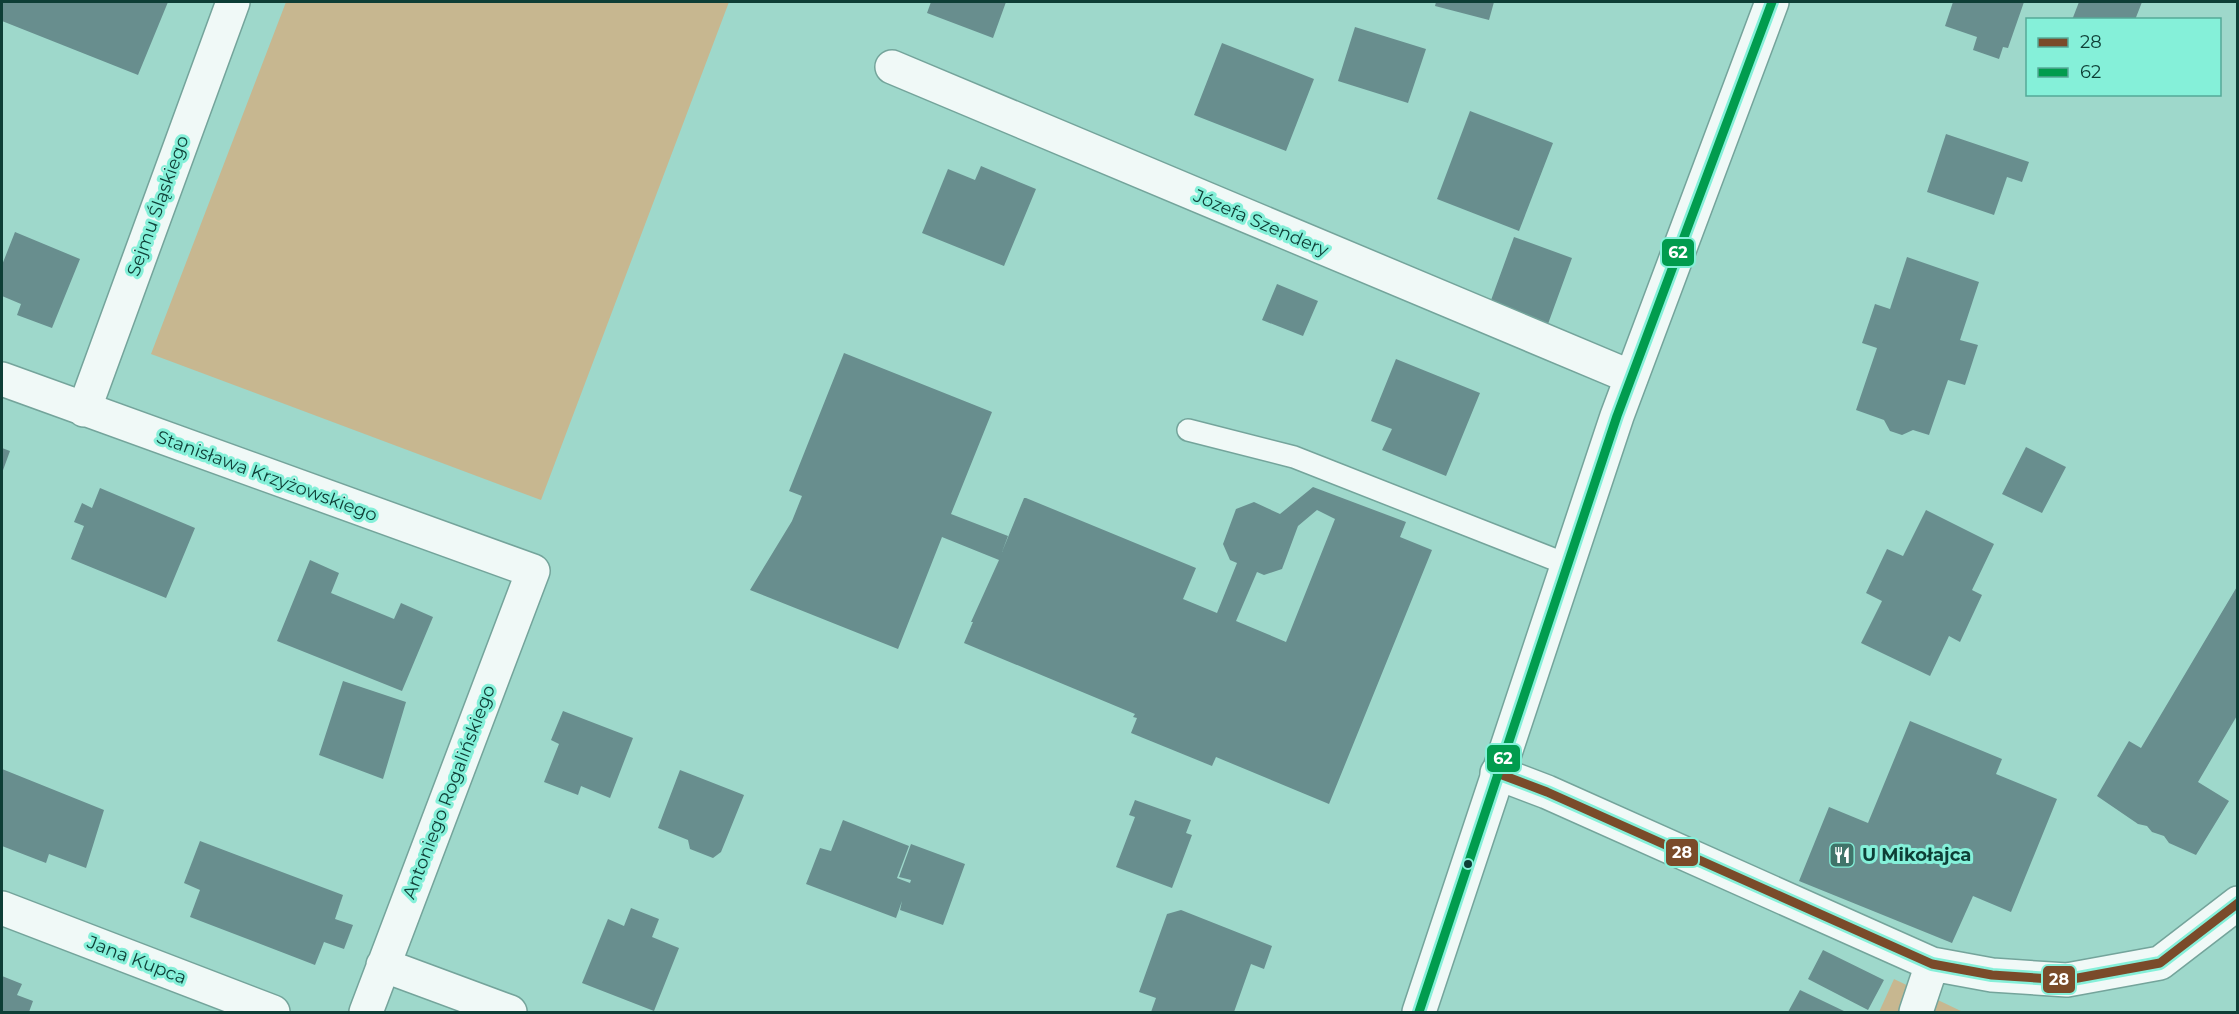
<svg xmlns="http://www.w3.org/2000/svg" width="2239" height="1014" viewBox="0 0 2239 1014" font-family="Montserrat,sans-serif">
<rect width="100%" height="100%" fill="#9ed8cb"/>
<path fill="#c7b790" d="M286,2h443l-188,498 -390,-146z
M1894,979l69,33h-84z"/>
<path fill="#688e8e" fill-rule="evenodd" d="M2,2h166l-30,73 -136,-54z
M931,2h75l-13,36 -66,-25z
M1436,2h58l-5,18 -54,-14z
M1953,2h71l-16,46 -5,-1 -4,12 -26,-9 4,-13 -32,-11z
M2079,2h63l-7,18h-63z
M1355,27l71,22 -18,54 -70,-22z
M1222,43l92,36 -28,72 -92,-36z
M1470,111l83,32 -34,88 -82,-32z
M1946,134l83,28 -7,20 -15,-5 -13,38 -67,-23z
M981,166l55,23 -32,77 -82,-33 26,-64 27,11z
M15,232l65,27 -28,69 -35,-13 4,-11 -19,-8v-31z
M1514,237l58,21 -24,66 -58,-21z
M1907,257l72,25 -19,58 18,5 -13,40 -17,-5 -19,55 -16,-5 -11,5 -12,-4 -6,-11 -28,-10 21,-62 -15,-5 13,-39 15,5z
M1277,284l41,17 -15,35 -41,-16z
M844,353l148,59 -41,102 57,22 -6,16 22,-54h2l170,70 -13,31 34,14 20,-50 -7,-3 -7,-16 13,-35 18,-7 26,12 33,-27 93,35 -6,15 32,13 -103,254 -113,-47 -4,9 -81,-33 6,-15 -4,-1 2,-3 -171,-71 9,-21h-2l28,-62 -57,-23 -44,112 -148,-59 42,-69 10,-25 -13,-5zM1317,510l18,9 -49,123 -50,-21 21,-49 7,3 18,-6 16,-43z
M1396,359l84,34 -34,83 -64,-26 10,-21 -21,-8z
M2026,447l40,20 -24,46 -40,-19z
M2,448l8,3 -8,22z
M100,488l95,40 -29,70 -95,-39 13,-33 -10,-4 8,-19 10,5z
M1926,510l68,34 -22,46 10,5 -22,47 -11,-6 -19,40 -69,-33 21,-42 -16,-8 21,-44 16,7z
M310,560l29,13 -8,20 63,26 7,-16 32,14 -31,74 -125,-50z
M2238,585v129l-40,68 31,19 -33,54 -27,-12 -5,-7 -12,-4 -5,-6 -9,-2 -41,-28 32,-55 12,7z
M343,681l63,21 -23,77 -64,-24z
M563,711l70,27 -23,60 -29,-12 -3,9 -34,-13 15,-38 -8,-4z
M1910,721l92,38 -6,15 61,25 -46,113 -38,-16 -21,47 -153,-62 30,-74 39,16z
M2,769l102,41 -18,58 -37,-14 -3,9 -44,-17z
M680,770l64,25 -23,57 -8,6 -23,-9 -2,-9 -30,-12z
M1135,800l56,20 -5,13 6,2 -20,53 -56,-21 19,-50 -6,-2z
M843,820l66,26 -12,32 13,5 1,-3 -12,-3 12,-33 54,20 -22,61 -43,-15 2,-9 -6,17 -90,-34 14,-36 11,3z
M200,841l143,54 -8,24 18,6 -9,24 -20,-7 -9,23 -125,-48 10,-27 -16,-7z
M631,908l28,11 -7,18 27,11 -25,63 -72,-28 26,-64 16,7z
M1181,910l91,36 -8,23 -13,-5 -17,48h-83l5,-14 -17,-6 28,-78z
M1823,950l61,30 -16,30 -60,-31z
M2,976l20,8 -5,11 16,6 -4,11h-27z
M1800,990l46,22h-58z"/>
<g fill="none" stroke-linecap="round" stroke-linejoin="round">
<g stroke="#74a49b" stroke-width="24">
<path id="lane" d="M1188,430l106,27 272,107"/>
</g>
<g stroke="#74a49b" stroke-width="36">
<path id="street" d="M892,67l739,310
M2,379l531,192 -167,441
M84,410l149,-408
M1497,773l50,19 385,172 60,11 75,5 93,-17 78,-60
M2,908l271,104
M383,965l127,47
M1916,1012l16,-48"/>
</g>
<g stroke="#74a49b" stroke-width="36">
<path id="secondary" d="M1419,1012l198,-596 155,-414"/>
</g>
<use href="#lane" stroke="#f0f9f7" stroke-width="21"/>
<use href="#street" stroke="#f0f9f7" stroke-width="33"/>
<use href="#secondary" stroke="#f0f9f7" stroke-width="33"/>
<g stroke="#85f0d9" stroke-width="14">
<path id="bus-1" d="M1497,773l50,19 385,172 60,11 75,5 93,-17 78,-60"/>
</g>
<g stroke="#85f0d9" stroke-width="14">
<path id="bus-2" d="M1419,1012l198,-596 155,-414"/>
</g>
<use href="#bus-1" stroke="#7a4b2a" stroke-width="9"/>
<use href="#bus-2" stroke="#019c4e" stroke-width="9"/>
</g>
<defs>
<g id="restaurant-square" transform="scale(1.35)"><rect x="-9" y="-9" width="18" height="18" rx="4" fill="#40746a" stroke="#85f0d9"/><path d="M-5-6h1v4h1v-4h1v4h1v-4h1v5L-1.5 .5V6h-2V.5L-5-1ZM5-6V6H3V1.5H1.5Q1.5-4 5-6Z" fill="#fff"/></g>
</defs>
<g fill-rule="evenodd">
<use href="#restaurant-square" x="1842" y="855"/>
</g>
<circle fill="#0e3e36" stroke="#85f0d9" stroke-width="2" cx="1468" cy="864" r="5"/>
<g text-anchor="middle" stroke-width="6" stroke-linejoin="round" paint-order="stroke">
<g font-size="18" fill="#0e3e36" stroke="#85f0d9">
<text transform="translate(158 206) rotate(-70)" y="6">Sejmu Śląskiego</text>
<text transform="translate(1261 223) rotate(23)" y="6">Józefa Szendery</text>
<text transform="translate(267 476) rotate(20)" y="6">Stanisława Krzyżowskiego</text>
<text transform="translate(449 792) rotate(-69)" y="6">Antoniego Rogalińskiego</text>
<text transform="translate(137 960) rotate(21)" y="6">Jana Kupca</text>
</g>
<g font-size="18" font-weight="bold" fill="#0e3e36" stroke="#85f0d9" text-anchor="start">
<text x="1862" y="861">U Mikołajca</text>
</g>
</g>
<g stroke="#85f0d9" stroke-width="2">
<rect x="1661" y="238" width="34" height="29" rx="6" fill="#019c4e"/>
<rect x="1486" y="744" width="35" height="29" rx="6" fill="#019c4e"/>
<rect x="1665" y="838" width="34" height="29" rx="6" fill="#7a4b2a"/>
<rect x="2042" y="965" width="34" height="29" rx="6" fill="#7a4b2a"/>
</g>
<g font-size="16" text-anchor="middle" font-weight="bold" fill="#fff">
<text x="1678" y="258">62</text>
<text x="1503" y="764">62</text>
<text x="1682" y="858">28</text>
<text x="2059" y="985">28</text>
</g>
<rect width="2239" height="1014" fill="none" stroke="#0e3e36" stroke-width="6"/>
<rect x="2026" y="18" width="195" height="78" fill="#85f0d9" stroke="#55a998" stroke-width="1.5"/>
<rect x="2038" y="38" width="30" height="9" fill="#7a4b2a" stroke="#55a998" stroke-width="1.5"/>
<text x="2080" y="48" font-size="18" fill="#0e3e36">28</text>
<rect x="2038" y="68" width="30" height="9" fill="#019c4e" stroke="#55a998" stroke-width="1.5"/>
<text x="2080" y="78" font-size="18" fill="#0e3e36">62</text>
</svg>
